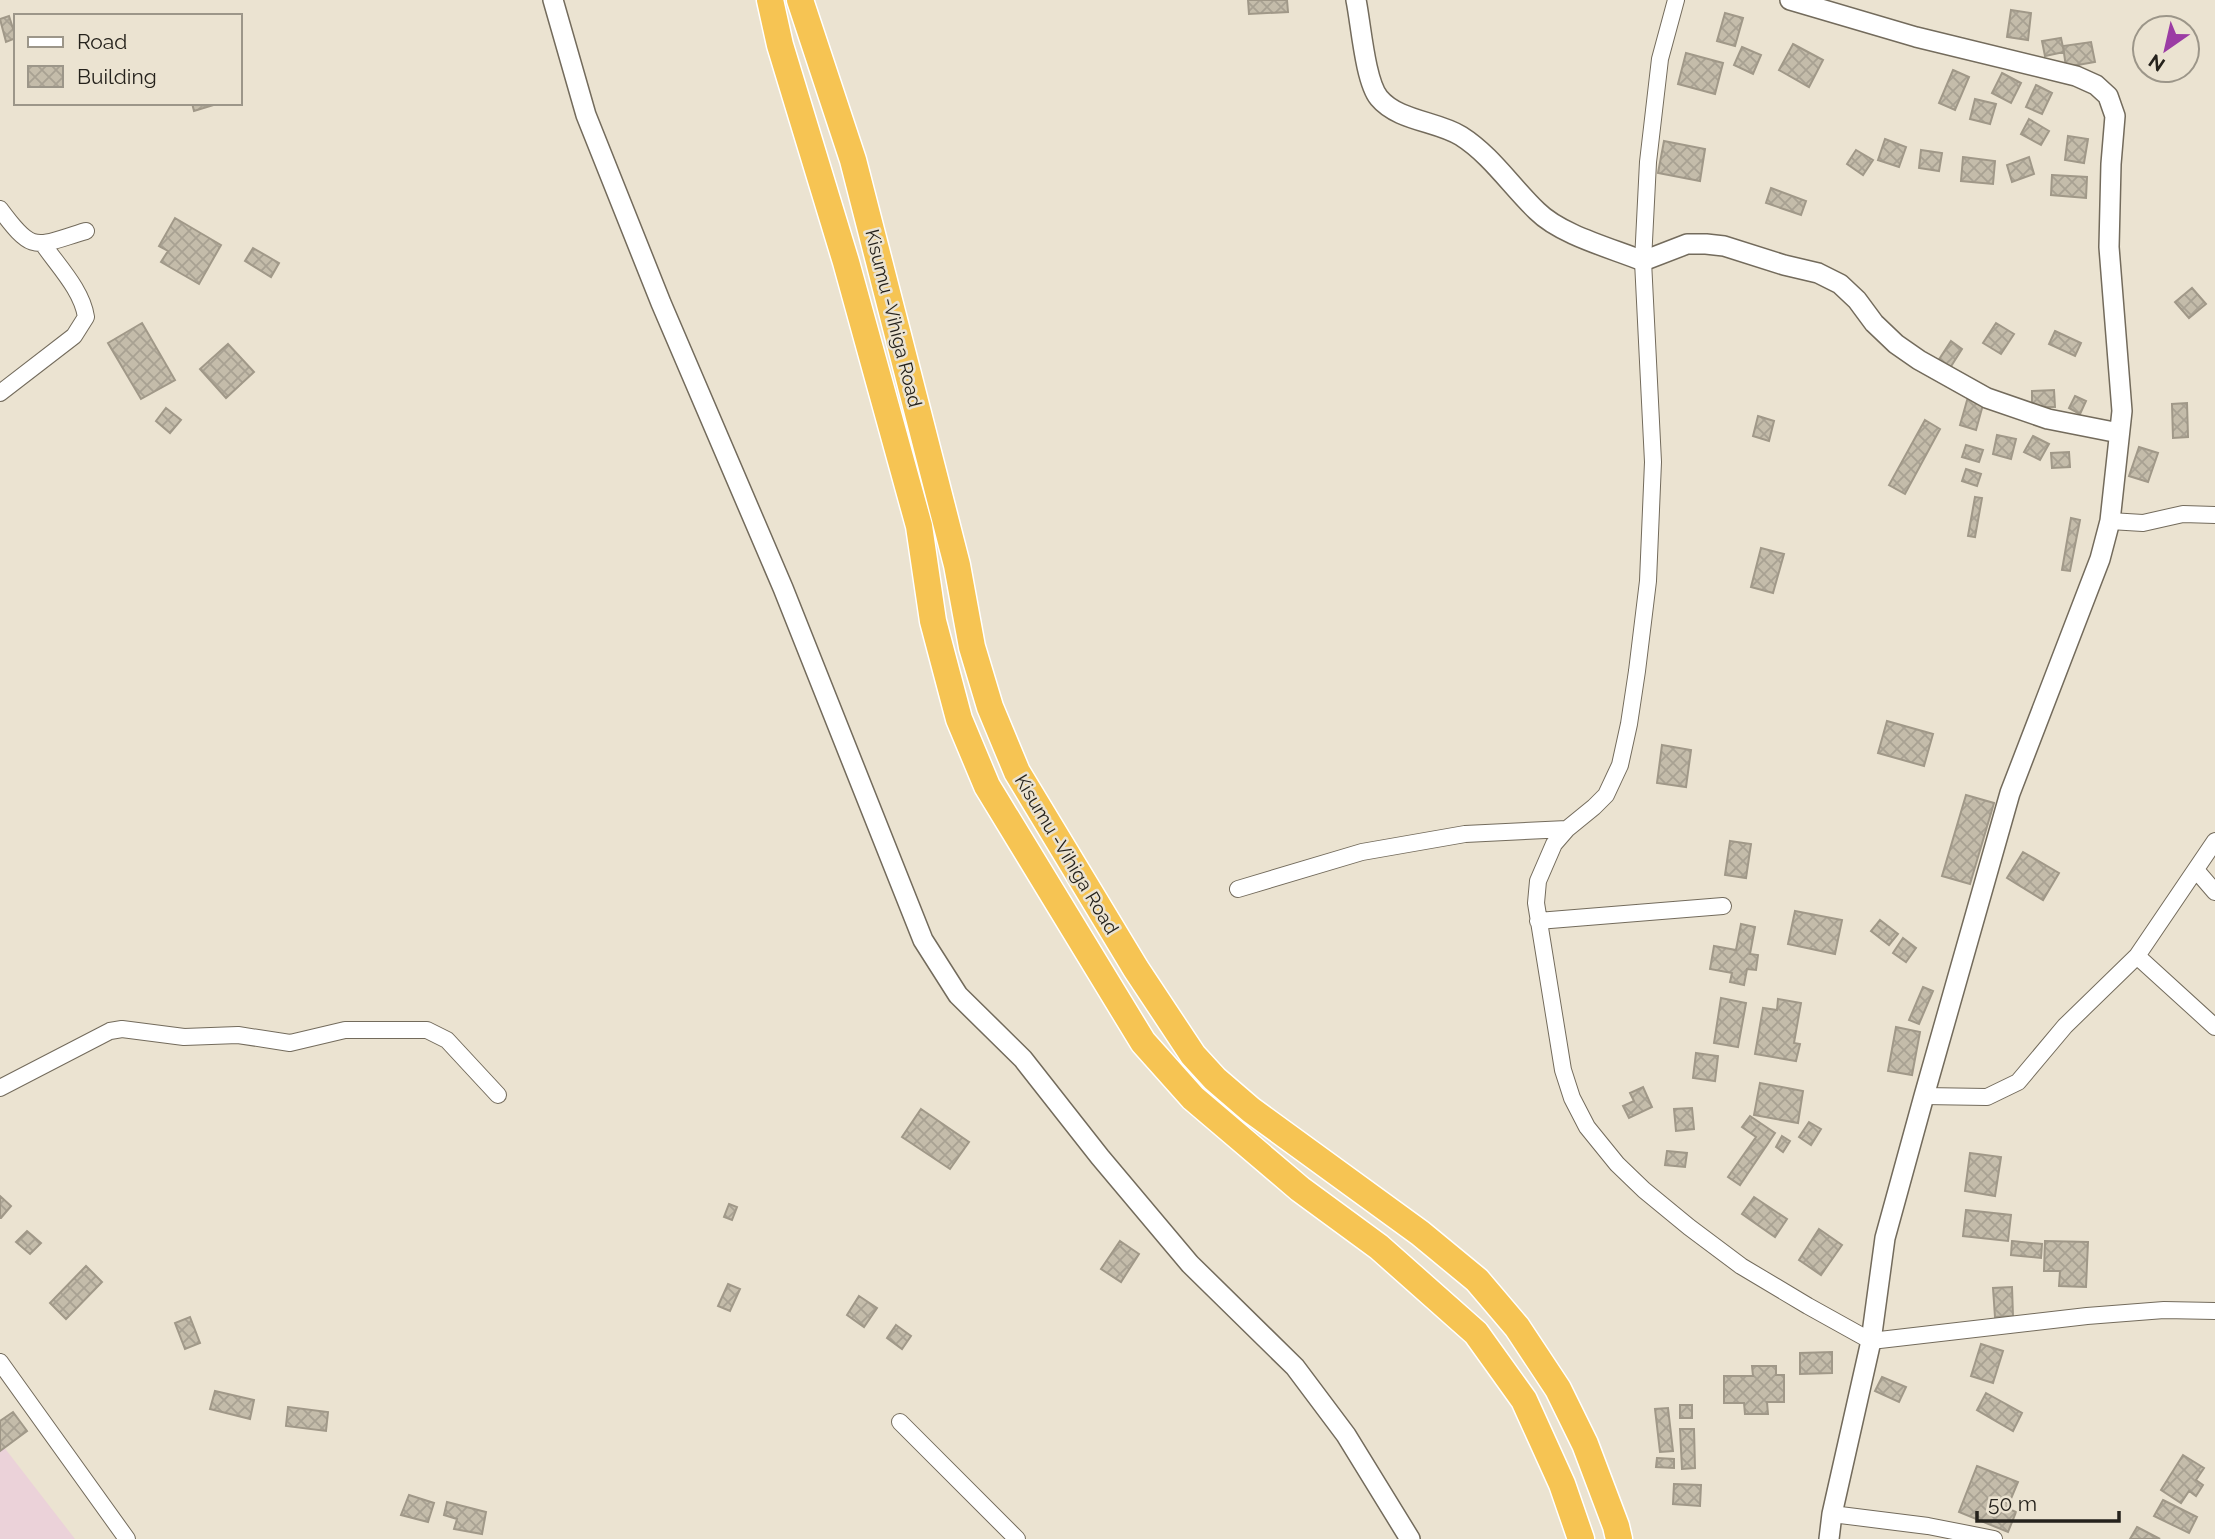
<svg xmlns="http://www.w3.org/2000/svg" width="2215" height="1539" viewBox="0 0 2215 1539" font-family="Raleway,sans-serif">
<defs>
<pattern id="building-cross-hatch" width="8" height="8" patternUnits="userSpaceOnUse" patternTransform="scale(1.75)"><rect width="8" height="8" fill="#c4bcaa"/><path d="M0 0l8 8M0 8l8-8" fill="none" stroke="#a8a192"/></pattern>
</defs>
<rect width="100%" height="100%" fill="#ebe3d1"/>
<path fill="#ebd2d9" d="M0,1442l75,97h-75z"/>
<path fill="url(#building-cross-hatch)" stroke="#a09888" stroke-width="2" d="M1248,0h39l1,12 -39,2z
M2011,10l20,3 -3,27 -21,-3z
M1725,13l18,5 -8,28 -18,-5z
M9,16l7,22 -10,4 -6,-23z
M2061,38l3,14 -19,4 -3,-15z
M2091,42l4,20 -29,5 -3,-21z
M1793,44l30,16 -14,27 -30,-17z
M1742,47l19,8 -8,19 -19,-9z
M1686,53l37,10 -8,31 -37,-10z
M1953,70l16,7 -14,33 -16,-7z
M2002,73l19,10 -10,20 -19,-10z
M2036,85l16,8 -10,21 -16,-7z
M1975,99l21,5 -6,20 -20,-5z
M192,103h28l-26,8z
M2029,119l20,12 -8,14 -20,-11z
M2068,136l20,3 -4,24 -19,-3z
M1885,139l21,8 -7,20 -21,-7z
M1664,141l41,8 -5,32 -42,-8z
M1856,150l17,10 -10,15 -16,-11z
M1921,150l21,3 -3,18 -20,-3z
M1963,157l32,4 -2,23 -32,-3z
M2029,157l5,17 -22,8 -5,-17z
M2052,175l35,2 -1,21 -35,-3z
M1771,188l35,13 -5,14 -35,-12z
M175,218l46,27 -22,39 -38,-22 7,-11 -9,-5z
M253,248l26,15 -8,14 -26,-16z
M2192,288l14,16 -17,14 -14,-16z
M142,323l33,57 -34,19 -33,-56z
M1996,323l18,11 -13,20 -18,-11z
M2055,331l26,12 -6,13 -26,-12z
M1951,341l11,8 -12,19 -12,-7z
M228,344l26,28 -28,26 -26,-29z
M2054,390l1,17h-23v-16z
M2075,396l11,5 -6,13 -11,-6z
M1968,397l16,4 -8,29 -16,-5z
M2187,403l1,34 -15,1 -1,-34z
M166,408l15,12 -11,13 -14,-12z
M1758,416l16,5 -5,20 -16,-5z
M1925,420l15,9 -35,65 -16,-9z
M1997,435l19,4 -5,20 -18,-5z
M2033,436l16,8 -9,16 -16,-8z
M1966,445l17,5 -4,12 -17,-5z
M2139,447l19,6 -10,29 -19,-6z
M2069,452l1,15 -18,1 -1,-15z
M1966,469l15,5 -4,12 -15,-5z
M1975,497l7,1 -7,39 -7,-1z
M2071,518l9,2 -10,51 -8,-1z
M1761,548l23,6 -11,39 -22,-6z
M1887,721l46,13 -9,32 -46,-13z
M1662,745l29,5 -5,37 -29,-4z
M1966,795l28,8 -24,81 -28,-8z
M1730,841l21,3 -5,34 -21,-3z
M2023,852l36,21 -16,27 -36,-22z
M1795,911l47,9 -7,34 -47,-10z
M1880,920l18,14 -9,11 -18,-14z
M1741,924l14,3 -5,27 8,1 -2,15 -9,-1 -3,16 -14,-3 2,-9 -22,-4 4,-23 22,4z
M1903,938l13,10 -10,14 -13,-9z
M1923,987l10,4 -14,33 -10,-4z
M1721,998l25,5 -8,44 -24,-4z
M1778,999l23,4 -7,40 6,1 -4,17 -41,-7 8,-46 14,2z
M1896,1027l24,5 -8,43 -24,-4z
M1696,1053l22,3 -3,25 -22,-3z
M1760,1083l43,8 -5,32 -44,-8z
M1643,1087l9,20 -23,11 -6,-12 11,-5 -4,-8z
M1692,1108l2,21 -18,2 -2,-22z
M921,1109l48,33 -19,27 -48,-32z
M1750,1116l25,17 -35,52 -12,-8 28,-40 -14,-10z
M1809,1122l12,7 -10,16 -12,-8z
M1782,1136l8,5 -7,11 -7,-5z
M1667,1151l20,2 -2,14 -20,-2z
M1970,1153l31,4 -6,39 -30,-5z
M0,1196l11,10 -10,12h-1z
M1754,1197l33,22 -12,18 -33,-23z
M729,1204l8,3 -5,13 -8,-3z
M1966,1210l45,5 -3,26 -45,-5z
M1819,1229l23,16 -21,30 -22,-15z
M27,1231l14,12 -11,11 -14,-12z
M1120,1241l19,13 -18,28 -20,-13z
M2012,1241l30,3 -1,14 -30,-3z
M2045,1241l43,1 -2,45 -27,-1 1,-15h-16z
M86,1266l16,16 -36,37 -16,-16z
M728,1284l12,5 -10,22 -12,-5z
M2012,1287l1,29 -18,1 -2,-29z
M859,1296l18,12 -13,19 -17,-12z
M190,1317l10,26 -15,6 -10,-26z
M896,1325l15,11 -9,13 -15,-11z
M1981,1344l22,7 -10,32 -22,-7z
M1832,1352v21l-32,1v-21z
M1752,1366h24v9h8v27h-17l1,12h-23l-1,-11h-20v-27h29z
M1882,1377l24,10 -7,15 -24,-11z
M215,1391l39,9 -4,19 -40,-10z
M1986,1393l36,20 -9,18 -36,-21z
M1680,1405h12v13h-12z
M288,1407l40,5 -2,19 -40,-5z
M1668,1408l5,43 -13,1 -5,-43z
M13,1412l14,19 -27,20v-30z
M1680,1429h14l1,39 -13,1z
M2183,1455l21,13 -8,12 7,5 -7,11 -7,-5 -8,12 -20,-13z
M1657,1458l17,1v9l-18,-1z
M1977,1466l41,16 -11,26 9,4 -8,20 -49,-20z
M1674,1484l27,1 -1,21 -27,-2z
M409,1495l25,8 -6,19 -27,-7z
M2163,1500l34,17 -8,16 -35,-17z
M447,1502l39,10 -4,22 -28,-5 3,-10 -13,-4z
M2137,1527l23,12h-30z"/>
<g fill="none" stroke-linecap="round" stroke-linejoin="round">
<g stroke="#736b5c" stroke-width="18">
<path id="minor" d="M1676,0l-16,59 -12,103 -5,99 10,201 -5,119 -11,90 -8,53 -9,41 -14,30 -12,12 -27,22 -13,15 -16,37 -2,22 27,167 9,28 15,29 30,37 27,26 45,37 52,39 67,40 63,35 216,-25 77,-6 51,1
M0,209c34,46 35,37 86,22
M0,393l74,-57 12,-19c-4,-27 -28,-51 -43,-73
M2110,521l33,2 40,-9 32,1
M2196,870l19,22
M1238,889l124,-37 103,-18 102,-5
M1538,921l185,-15
M2137,956l78,71
M0,1088l110,-57 12,-2 62,8 54,-2 52,8 55,-13h82l20,10 51,55
M1924,1096l63,1 31,-15 47,-56 72,-70 78,-115
M0,1362l127,177
M900,1422l117,117
M1832,1514l96,12 66,13"/>
</g>
<g stroke="#736b5c" stroke-width="22">
<path id="tertiary" d="M553,0l33,115 75,188 122,285 140,352 35,55 65,64 77,98 90,107 105,103 51,68 64,104
M1356,0c5,24 9,81 23,98 19,23 58,23 82,38 30,19 50,50 76,75 24,24 74,37 106,50l44,-17h19l18,2 60,19 34,8 22,11 17,16 17,23 22,21 23,16 68,38 61,21 71,14
M1790,0l126,37 160,39 20,9 12,11 7,20 -4,48 -2,83 13,164 -12,110 -10,38 -90,234 -86,303 -39,142 -14,103 -39,173 -3,25"/>
</g>
<g stroke="#fff" stroke-width="29">
<path id="trunk" d="M770,0l10,45 66,217 73,264 14,95 26,98 28,67 156,256 50,56 107,91 79,58 97,86 48,67 38,84 19,55
M800,0l53,160 104,405 15,82 18,60 27,65 119,197 57,86 22,24 36,31 169,123 57,47 40,47 41,62 27,55 31,82 3,13"/>
</g>
<use href="#minor" stroke="#fff" stroke-width="16"/>
<use href="#tertiary" stroke="#fff" stroke-width="19"/>
<use href="#trunk" stroke="#f6c453" stroke-width="26"/>
</g>
<g text-anchor="middle" stroke-width="5" stroke-linejoin="round" paint-order="stroke">
<g font-size="19" fill="#25221c" stroke="#ebe3d1">
<text transform="translate(894 318) rotate(76)" y="7">Kisumu -Vihiga Road</text>
<text transform="translate(1067 854) rotate(59)" y="7">Kisumu -Vihiga Road</text>
</g>
</g>
<rect x="14" y="14" width="228" height="91" fill="#ebe3d1" stroke="#9c9689" stroke-width="2"/>
<rect x="28" y="37" width="35" height="10" fill="#ffffff" stroke="#9c9689" stroke-width="2"/>
<text x="77" y="49" font-size="21" fill="#25221c">Road</text>
<rect x="28" y="66" width="35" height="21" fill="url(#building-cross-hatch)" stroke="#9c9689" stroke-width="2"/>
<text x="77" y="84" font-size="21" fill="#25221c">Building</text>
<g transform="translate(2166 49) rotate(214)"><circle r="33" fill="#ebe3d1" stroke="#9c9689" stroke-width="2"/>
<path d="M0-5L12 26L0 18L-12 26Z" fill="#9b3ca4"/>
<text y="-10" font-size="19" font-weight="bold" text-anchor="middle" fill="#25221c">N</text>
</g>
<path d="M1977 1511v10h142v-10" fill="none" stroke="#25221c" stroke-width="3.5"/>
<text x="1988" y="1511" font-size="21" fill="#25221c" stroke="#ebe3d1" stroke-width="5" paint-order="stroke">50 m</text>
</svg>
